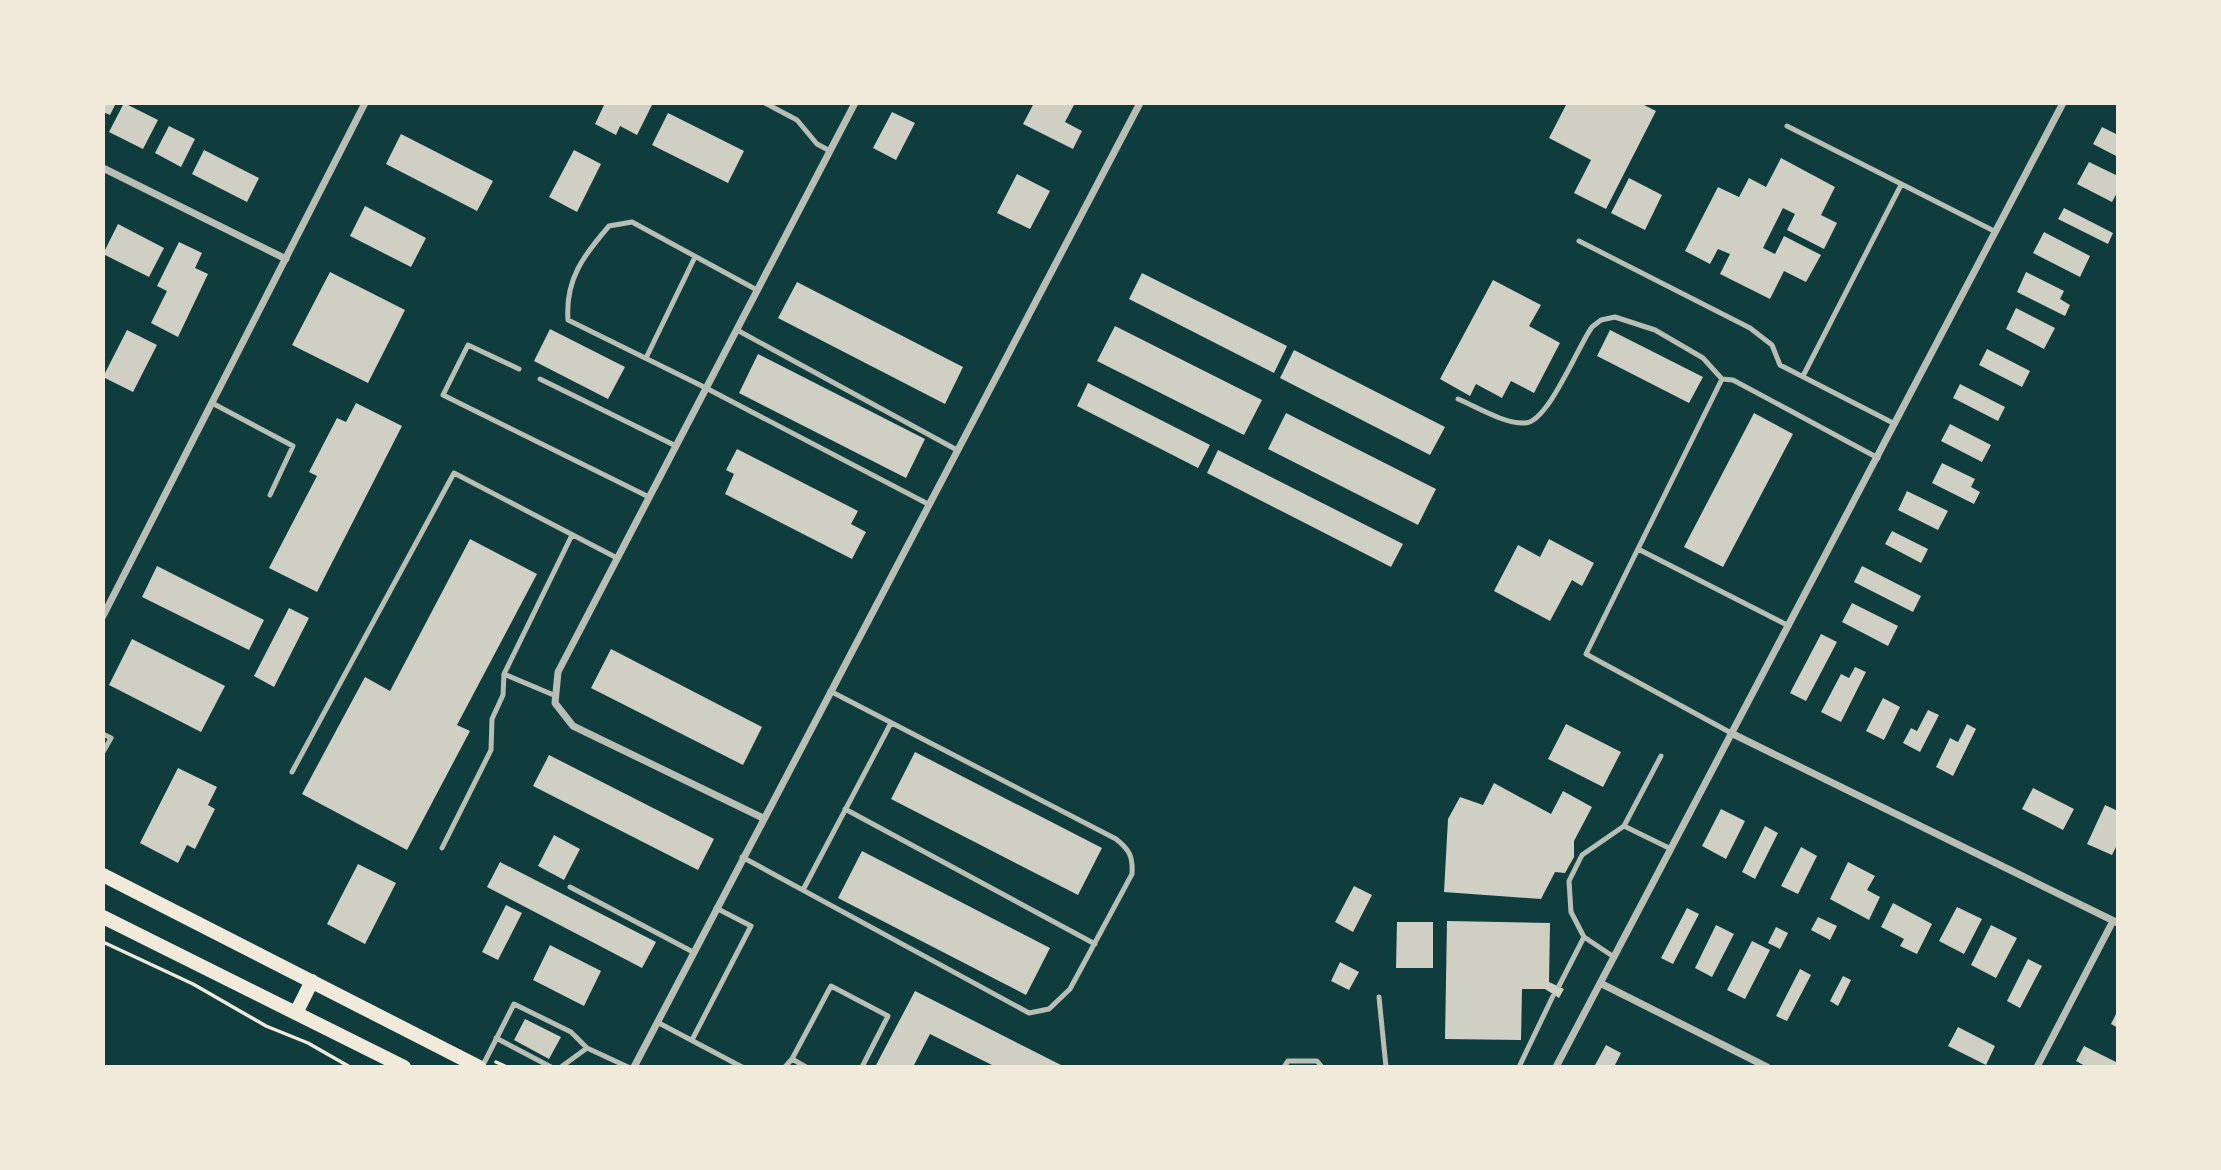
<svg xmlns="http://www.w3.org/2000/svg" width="2221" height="1170" viewBox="0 0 2221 1170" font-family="'PT Sans',sans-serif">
<rect width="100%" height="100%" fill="#0f3d3e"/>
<path fill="#cfcfc3" d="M103,103h13l-6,12 -7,-3z
M124,103l34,17 -15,29 -34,-17z
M605,103h48l-16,32 -17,-9 -4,9 -21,-11z
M1034,103h41l-10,19 17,9 -9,18 -50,-25z
M1567,103h73l16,8 -50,98 -32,-16 17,-33 -42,-22z
M892,112l23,11 -19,37 -23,-12z
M668,113l76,38 -16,32 -76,-38z
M169,126l26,13 -14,28 -26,-14z
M2102,127l16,8v22l-25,-13z
M401,134l92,47 -16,30 -91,-47z
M204,150l55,28 -12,24 -55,-28z
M574,150l27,14 -24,48 -28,-15z
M1781,158l54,29 -14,28 16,8 -13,26 -37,-19 8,-16 -12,-6 -20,40 12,6 9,-18 37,19 -15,27 -22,-11 -14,28 -50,-25 10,-20 -12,-5 -8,15 -25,-13 33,-64 21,10 10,-19 17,9z
M2089,162l29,14v15l-6,11 -35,-18z
M1017,174l33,17 -20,38 -33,-16z
M1629,178l33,17 -17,35 -34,-17z
M365,206l61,32 -15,29 -61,-31z
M2064,208l49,25 -5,11 -50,-25z
M118,224l46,24 -15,29 -46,-23z
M2044,232l46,24 -10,21 -47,-24z
M179,242l23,11 -7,15 13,6 -30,63 -27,-14 16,-32 -10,-5z
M330,272l75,38 -37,73 -76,-38z
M2026,272l38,19 -4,8 10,6 -5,11 -48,-24z
M1142,273l145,73 -13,27 -145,-74z
M1493,280l48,25 -12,21 31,17 -26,50 -23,-12 -9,17 -26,-14 -6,12 -30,-17z
M797,282l166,85 -18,37 -167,-86z
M2016,308l39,20 -11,21 -38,-20z
M1115,326l147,74 -18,35 -147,-74z
M550,329l75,38 -17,32 -74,-38z
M127,330l30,15 -24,47 -30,-15z
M1610,330l93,47 -14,26 -92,-47z
M1987,349l43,22 -8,16 -43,-22z
M1294,350l151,77 -15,28 -150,-77z
M758,354l167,85 -19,39 -167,-85z
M1088,383l122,62 -12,23 -121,-62z
M1960,384l45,23 -7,14 -45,-23z
M356,403l46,23 -85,166 -48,-24 48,-92 -8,-4 28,-54 9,4z
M1286,413l150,76 -18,36 -150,-76z
M1754,413l39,21 -70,133 -39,-20z
M1950,424l41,21 -9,17 -41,-21z
M737,449l121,62 -7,13 15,8 -14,27 -127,-65 9,-20 -8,-4z
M1218,450l185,94 -12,23 -184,-94z
M1942,463l33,16 -4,8 9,5 -6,12 -42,-21z
M1907,491l41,20 -10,19 -40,-20z
M1892,531l36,18 -7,14 -36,-19z
M470,539l67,35 -80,151 13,6 -63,119 -105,-56 63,-117 25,14z
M1549,539l45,24 -12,23 -10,-6 -22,41 -56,-30 24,-46 22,12z
M157,566l107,54 -15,30 -107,-53z
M1862,566l59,30 -8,16 -59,-30z
M1852,603l46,23 -10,20 -46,-24z
M289,608l20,10 -35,69 -20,-11z
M1821,634l16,8 -31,59 -16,-8z
M132,639l93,47 -24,46 -92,-47z
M611,649l151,78 -19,38 -152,-77z
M1855,667l11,5 -25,50 -20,-10 20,-38 8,4z
M1883,698l17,9 -16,33 -18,-9z
M1928,710l11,5 -19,37 -17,-9 8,-15 6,3z
M1566,724l55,28 -18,35 -55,-28z
M1967,724l9,5 -23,47 -17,-9 14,-29 8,4z
M915,752l187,96 -24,47 -187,-96z
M549,755l165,84 -16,31 -165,-84z
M178,768l39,19 -9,18 7,4 -20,40 -8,-4 -9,18 -38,-20z
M1494,783l57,31 12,-23 29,16 -18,34v16l-9,16 -10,-1 -14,27 -97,-7 4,-73 12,-22 23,8z
M2033,788l41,21 -11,21 -41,-21z
M2105,805l13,6v32l-6,12 -25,-11z
M1721,809l24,12 -19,38 -24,-13z
M1765,826l13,7 -23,46 -13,-7z
M554,835l26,14 -16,31 -26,-14z
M1801,847l16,9 -19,38 -17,-8z
M862,851l188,97 -24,47 -188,-97z
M500,862l156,80 -14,26 -155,-81z
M1848,862l27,14 -8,14 13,7 -11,23 -39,-21z
M358,864l38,19 -31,61 -38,-20z
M1354,886l18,9 -19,37 -18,-10z
M1893,903l39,21 -15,30 -17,-8 4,-7 -23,-12z
M506,905l16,8 -24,47 -16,-8z
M1957,907l25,12 -18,35 -25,-13z
M1687,908l12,6 -26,50 -12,-6z
M1818,917l19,9 -7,14 -19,-10z
M1447,921l103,2 -1,59 15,7 -5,9 -14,-9h-23l-1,51 -76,-1z
M1397,922h36v46h-37z
M1716,925l18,9 -22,43 -17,-9z
M1991,925l26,13 -21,40 -25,-13z
M1776,927l12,6 -8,16 -12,-6z
M1752,941l18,9 -25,49 -18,-9z
M550,945l51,26 -17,35 -51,-26z
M2028,959l14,7 -22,42 -13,-7z
M1340,962l19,10 -10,18 -18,-9z
M1800,969l11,6 -24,46 -11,-5z
M1843,976l8,4 -13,26 -8,-5z
M915,991l150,76h-69l-66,-33 -17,33h-38z
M2118,1010v18l-7,-4z
M525,1019l36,18 -12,22 -35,-19z
M1958,1027l37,19 -9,19 -38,-19z
M1606,1045l15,8 -7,14h-20z
M2084,1046l34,17v4h-31l-11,-6z"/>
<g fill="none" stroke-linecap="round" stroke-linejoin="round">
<path stroke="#f1e9da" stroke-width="3.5" d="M103,942l90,42 73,42 42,17 42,24
M496,1062l11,5"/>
<path stroke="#b8beb3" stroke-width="5" d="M765,103l32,17 20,24 13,7
M1787,126l209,106
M1579,241l171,87 22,17 8,20 115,59
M757,290l-125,-68 -23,4c-25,29 -44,53 -41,94l138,68 222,116
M737,330l220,120
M646,358l49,-101
M519,369l-51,-24 -25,50 206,102
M1803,376l98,-191
M540,379l136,67
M1458,399c19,8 46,25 67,24 23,0 53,-77 67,-96l9,-7 14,-3 40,13 48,28 19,21
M212,403l81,43 -23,49
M1638,549l151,77
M504,674l52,22
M103,734l8,4 -8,14
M1733,734l-147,-80 136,-275 11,1 145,78
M292,772l162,-299 163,85
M845,809l250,135
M1624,826l47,23
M442,848l49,-98 1,-31 11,-24 1,-21 68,-139
M742,857l287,156 20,-4 21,-20 62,-115c1,-17 -2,-24 -16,-35l-286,-148
M570,887l123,65
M803,890l88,-167
M1614,957l-30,-20 -13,-25 -2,-31 13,-26 42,-29 37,-70
M1559,986l25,-49
M1379,997l7,70
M657,1022l85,45
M496,1038l55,29
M692,1040l59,-114 -35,-18
M792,1059l14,8
M482,1067l32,-63 57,28 16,16 41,19
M561,1067l26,-19
M785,1067l7,-8 39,-73 57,30 -26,51
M1284,1067l4,-6h29l5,6
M1519,1067l34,-71"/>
<path stroke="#b8beb3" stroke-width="7" d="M103,168l183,91
M103,616l262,-513
M1733,734l385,189
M763,818l-190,-92 -18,-23 3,-31 297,-569
M1600,983l167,84
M634,1067l506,-964
M1556,1067l507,-964
M2037,1067l76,-146"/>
<path stroke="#f1e9da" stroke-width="14" d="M103,875l376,192
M103,917l301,150
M296,1013l16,-32"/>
</g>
<rect width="2221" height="1170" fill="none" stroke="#f1e9da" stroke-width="210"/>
</svg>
